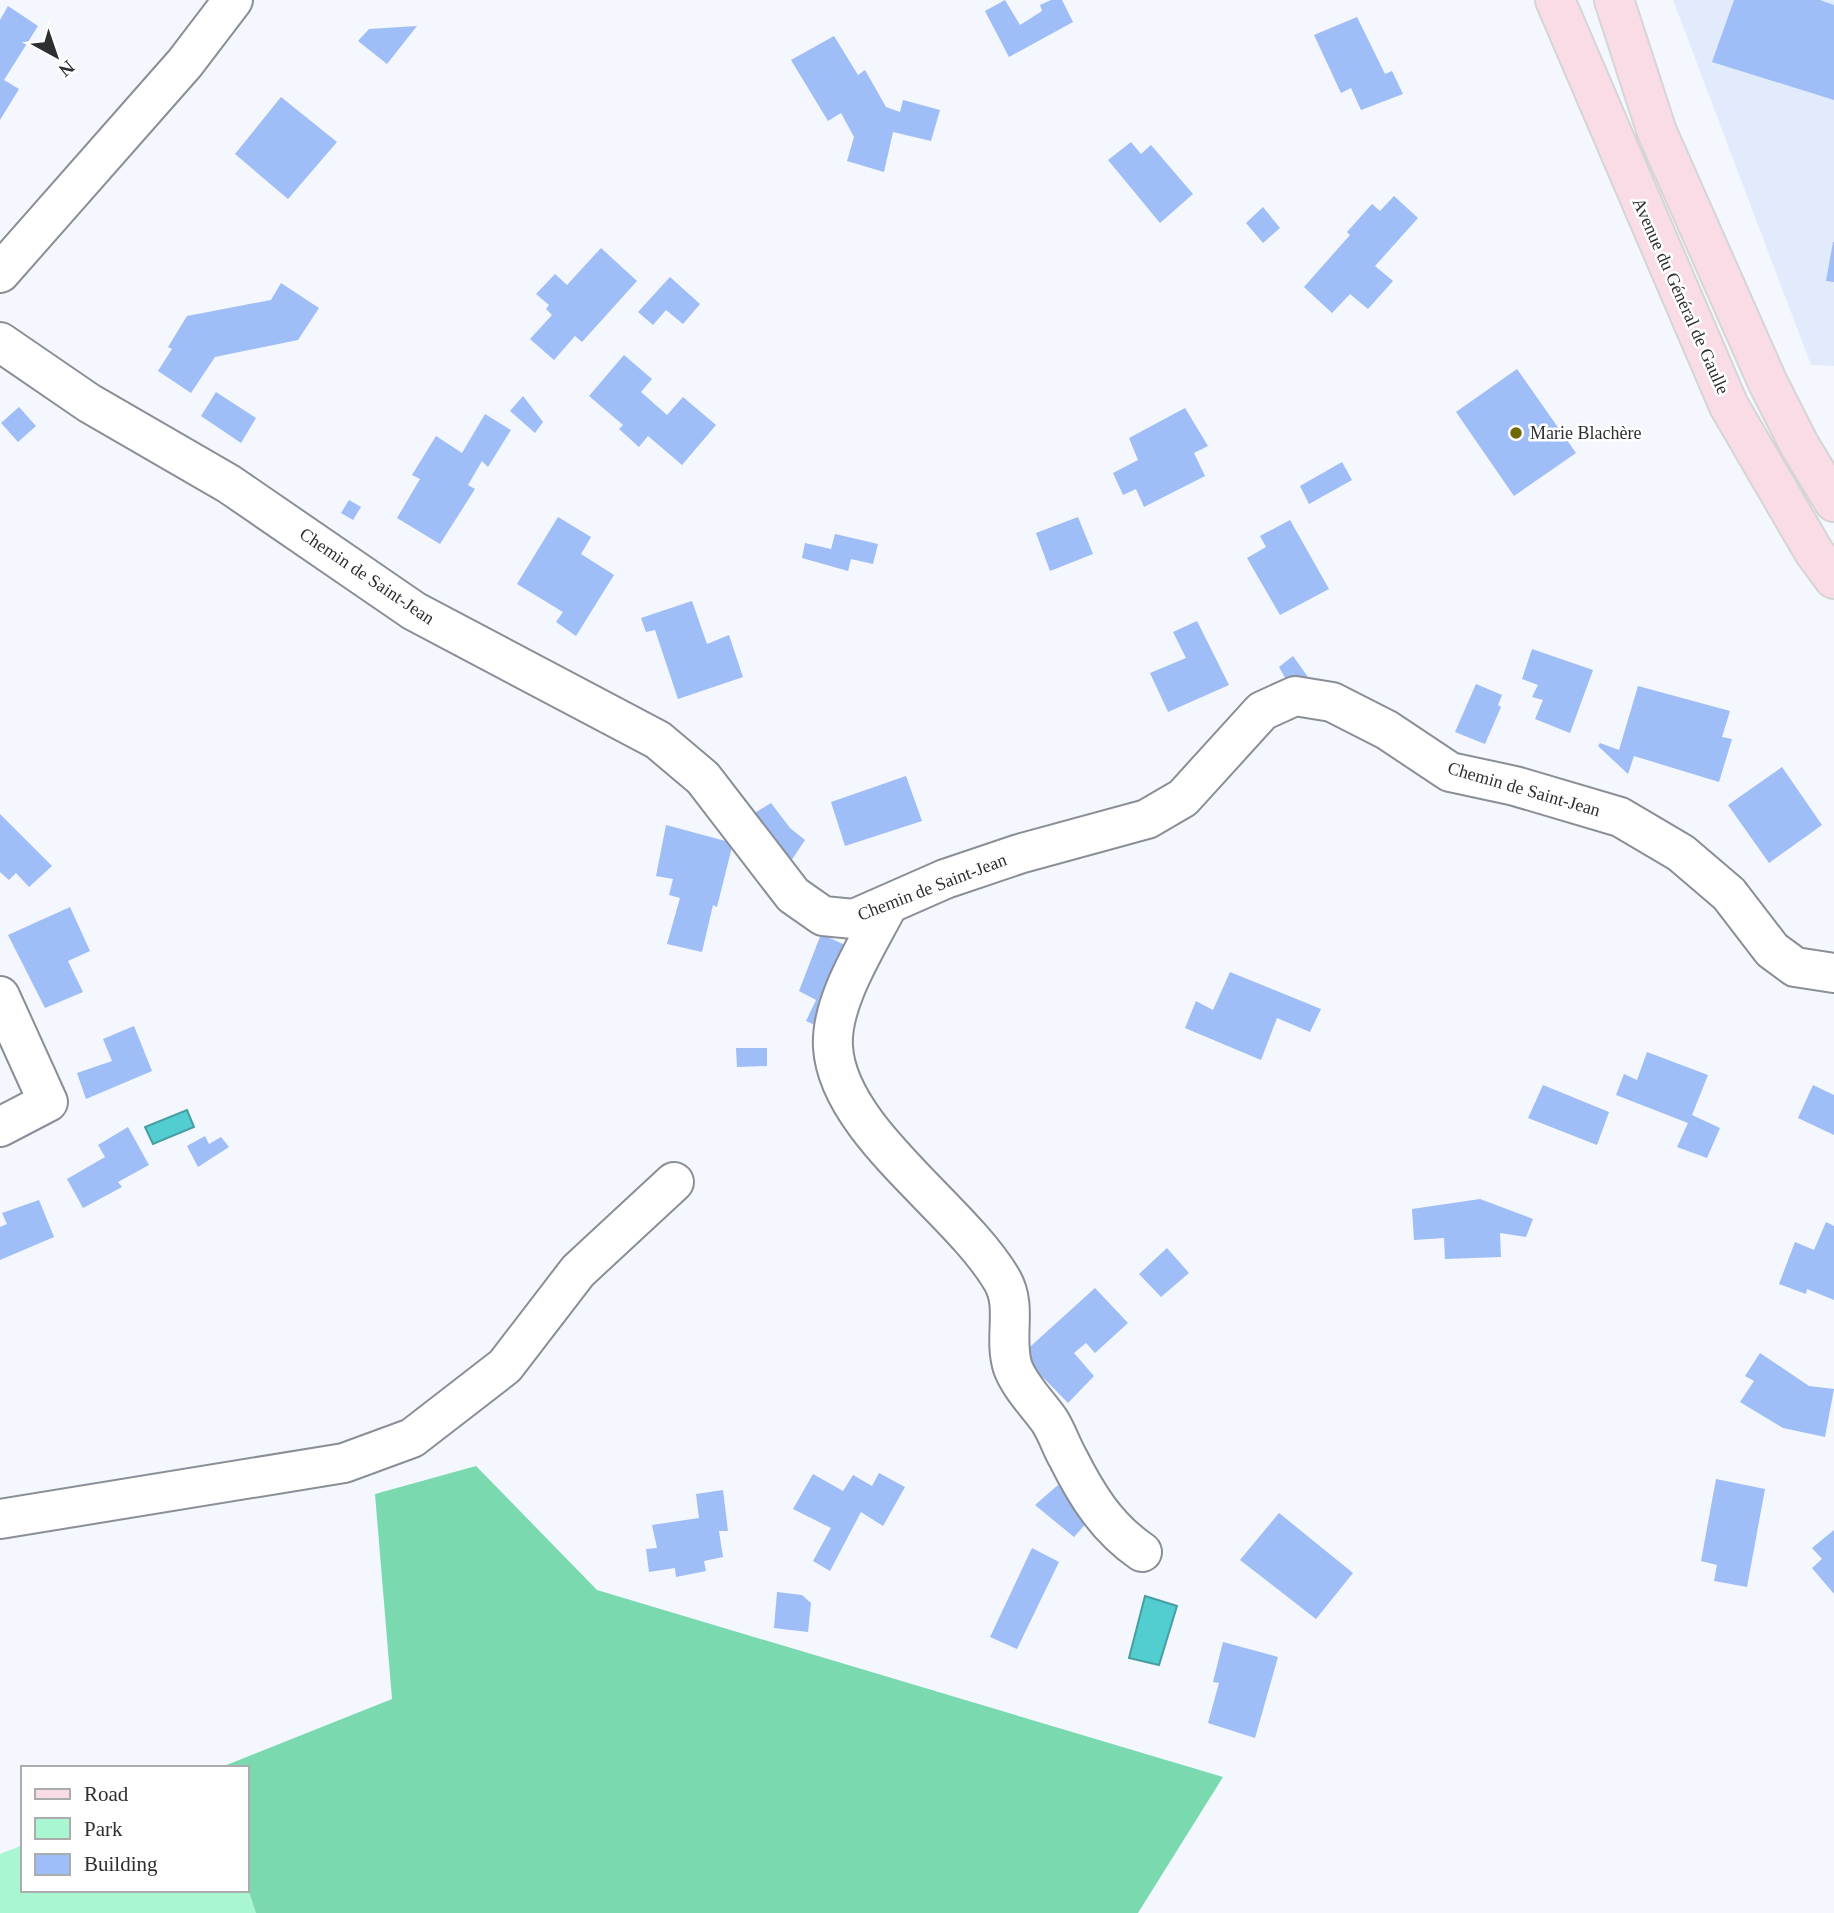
<svg xmlns="http://www.w3.org/2000/svg" width="1834" height="1913" viewBox="0 0 1834 1913" font-family="'Times New Roman',serif">
<rect width="100%" height="100%" fill="#f4f7fd"/>
<path fill="#e2ebfc" d="M1673,0h161v366l-23,-1z"/>
<path fill="#a9f7d2" d="M23,1845v45h224v-4l9,27h-256v-59z"/>
<path fill="#7bd9b0" d="M476,1466l121,124 626,187 -85,136h-882l-9,-27v-118h-28l173,-69 -17,-205z"/>
<path fill="#52ced0" stroke="#479ea1" stroke-width="2" d="M187,1110l7,17 -41,17 -8,-17z
M1145,1596l32,10 -18,59 -30,-7z"/>
<path fill="#9fbdf6" d="M1005,0l15,25 22,-14 -2,-6 11,-5h11l11,22 -64,35 -24,-46z
M1734,0h86l14,5v95l-122,-38z
M8,6l30,20 -34,54 15,9 -19,31v-100z
M1357,17l28,57 7,-3 11,23 -42,16 -10,-22 -10,5 -27,-58z
M417,26l-30,38 -29,-23 11,-12z
M834,36l24,39 7,-5 21,37 14,5 3,-12 37,10 -9,31 -38,-9 -9,40 -37,-11 7,-24 -13,-24 -13,8 -37,-61z
M281,97l56,45 -49,57 -53,-45z
M1131,142l10,12 10,-9 42,49 -33,29 -52,-63z
M1394,196l24,22 -43,48 18,15 -25,28 -18,-15 -18,19 -28,-26 46,-52 -3,-3 25,-28 8,7z
M1263,207l17,21 -17,15 -17,-20z
M1833,242h1v40l-8,-1z
M601,248l36,33 -55,61 -7,-6 -21,24 -24,-21 22,-24 -6,-6 3,-4 -13,-11 19,-20 12,11z
M670,277l30,27 -17,20 -17,-14 -13,15 -15,-13z
M281,283l38,25 -21,32 -83,17 -24,36 -33,-22 14,-22 -4,-2 19,-31 84,-16z
M624,355l28,24 -11,13 26,23 16,-18 33,28 -34,40 -34,-29 -9,11 -20,-18 4,-4 -34,-29z
M1517,369l59,84 -62,43 -58,-84z
M216,392l40,26 -15,25 -40,-27z
M523,396l20,26 -8,11 -25,-22z
M19,407l17,19 -18,16 -17,-19z
M1185,408l23,38 -14,7 11,23 -61,31 -8,-18 -13,6 -10,-22 25,-13 -9,-22z
M485,414l26,16 -23,37 -6,-6 -14,24 7,4 -35,55 -43,-26 23,-39 -8,-4 24,-39 26,17z
M1342,462l10,18 -43,24 -9,-18z
M349,500l12,7 -8,13 -12,-7z
M558,517l33,20 -10,17 33,21 -38,61 -20,-14 7,-10 -46,-28z
M1078,517l15,37 -43,17 -14,-38z
M1290,520l39,69 -49,26 -33,-57 19,-11 -6,-11z
M835,534l43,10 -5,20 -22,-5 -3,12 -46,-13 3,-15 26,6z
M692,601l15,43 22,-9 14,42 -65,22 -23,-69 -9,2 -5,-14z
M1197,621l32,64 -61,27 -18,-39 36,-15 -13,-26z
M1532,649l61,21 -23,63 -35,-14 8,-19 -11,-3 6,-12 -16,-6z
M1293,656l15,21 -9,9 -10,-1 -10,-18z
M1476,684l26,11 -4,10 3,2 -16,37 -30,-12z
M1638,686l92,25 -8,26 10,2 -13,43 -85,-26 -6,18 -30,-28 2,-3 19,7z
M1782,767l40,58 -53,38 -41,-58z
M906,776l16,45 -77,25 -14,-44z
M771,803l19,25 15,12 -20,30 -37,-53z
M0,814l52,52 -23,21 -13,-14 -7,7 -9,-8z
M666,825l67,18 -16,64 -4,-2 -11,47 -35,-8 13,-46 -11,-3 4,-16 -17,-3z
M70,907l20,44 -22,10 15,31 -38,16 -37,-73z
M821,934l33,15 -37,77 -11,-5 10,-21 -17,-9z
M1230,972l91,37 -11,23 -33,-14 -16,42 -76,-32 11,-27 17,9z
M134,1026l18,45 -66,28 -9,-26 35,-12 -9,-22z
M736,1048h31v18l-30,1z
M1647,1052l61,23 -16,40 28,13 -13,30 -30,-11 11,-24 -72,-28 8,-21 13,6z
M1543,1085l66,27 -12,33 -69,-27z
M1813,1085l21,10v40l-36,-17z
M128,1127l21,38 -31,17 4,5 -39,21 -16,-29 38,-22 -7,-12z
M205,1136l4,8 12,-7 8,10 -31,20 -11,-21z
M1480,1199l53,20 -7,18 -26,-4 1,24 -56,2 -1,-21 -30,2 -2,-31z
M39,1200l15,37 -54,23v-33l7,-3 -5,-11z
M1826,1222l8,4v74l-27,-11 -1,5 -27,-10 16,-42 19,8z
M1167,1248l22,25 -28,24 -22,-23z
M1095,1288l33,35 -33,30 -9,-10 -12,10 20,23 -26,27 -47,-48z
M1760,1353l49,33 25,3 -9,48 -42,-9 -43,-26 14,-21 -9,-5z
M879,1473l26,14 -22,39 -22,-14 -31,59 -17,-10 18,-33 -38,-19 20,-35 30,17 10,-16 19,11z
M1716,1479l49,10 -18,98 -33,-6 3,-16 -16,-4z
M1058,1485l32,34 -16,18 -39,-32z
M723,1490l5,41h-9l4,26 -19,4 2,10 -30,6 -1,-9 -26,4 -3,-23 11,-1 -5,-23 47,-7 -3,-24z
M1279,1513l74,60 -37,46 -76,-59z
M1834,1530v64l-22,-26 10,-9 -10,-11z
M1032,1548l27,14 -42,87 -27,-12z
M777,1592l25,3 9,8 -3,29 -34,-4z
M1223,1642l55,15 -23,81 -47,-15 11,-40 -6,-1z"/>
<g fill="none" stroke-linecap="round" stroke-linejoin="round">
<g stroke="#8a8e97" stroke-width="42">
<path id="minor" d="M0,273l185,-210 48,-63
M0,342l89,61 140,81 185,127 244,129 45,38 90,117 30,21 31,3 91,-40 74,-25 128,-35 36,-21 79,-87 33,-15 37,6 55,28 63,42 65,14 105,31 61,36 48,41 43,56 23,17 39,6
M888,905c-20,39 -58,97 -55,142 5,84 127,161 169,233 16,27 1,58 11,88 8,20 24,35 36,52 8,12 12,26 19,38 19,38 39,70 74,94
M0,996l48,106 -48,25
M0,1519l344,-56 68,-25 93,-72 73,-95 96,-89"/>
</g>
<g stroke="#d5d5d6" stroke-width="42">
<path id="major" d="M1555,0l174,406 85,146 20,27
M1614,0l43,132 111,251 32,63 34,56"/>
</g>
<use href="#minor" stroke="#fff" stroke-width="38"/>
<use href="#major" stroke="#fadce6" stroke-width="38"/>
</g>
<circle fill="#6e6b07" stroke="#fff" stroke-width="2.5" cx="1516" cy="433" r="7"/>
<g text-anchor="middle" stroke-width="5" stroke-linejoin="round" paint-order="stroke">
<g font-size="18" fill="#2d2f32" stroke="#fff">
<text transform="translate(1681 296) rotate(66)" y="6">Avenue du Général de Gaulle</text>
<text transform="translate(367 576) rotate(34)" y="6">Chemin de Saint-Jean</text>
<text transform="translate(1524 789) rotate(16)" y="6">Chemin de Saint-Jean</text>
<text transform="translate(932 887) rotate(-21)" y="6">Chemin de Saint-Jean</text>
</g>
<g font-size="18" fill="#2d2f32" stroke="#fff" text-anchor="start">
<text x="1530" y="439">Marie Blachère</text>
</g>
</g>
<rect x="21" y="1766" width="228" height="126" fill="#ffffff" stroke="#abacad" stroke-width="2"/>
<rect x="35" y="1789" width="35" height="10" fill="#fadce6" stroke="#abacad" stroke-width="2"/>
<text x="84" y="1801" font-size="21" fill="#2d2f32">Road</text>
<rect x="35" y="1818" width="35" height="21" fill="#a9f7d2" stroke="#abacad" stroke-width="2"/>
<text x="84" y="1836" font-size="21" fill="#2d2f32">Park</text>
<rect x="35" y="1854" width="35" height="21" fill="#9fbdf6" stroke="#abacad" stroke-width="2"/>
<text x="84" y="1871" font-size="21" fill="#2d2f32">Building</text>
<g transform="translate(56 56) rotate(140)" stroke="#ffffff" stroke-width="5" paint-order="stroke">
<path d="M0-5L12 26L0 18L-12 26Z" fill="#2d2f32"/>
<text y="-10" font-size="19" font-weight="bold" text-anchor="middle" fill="#2d2f32">N</text>
</g>
</svg>
